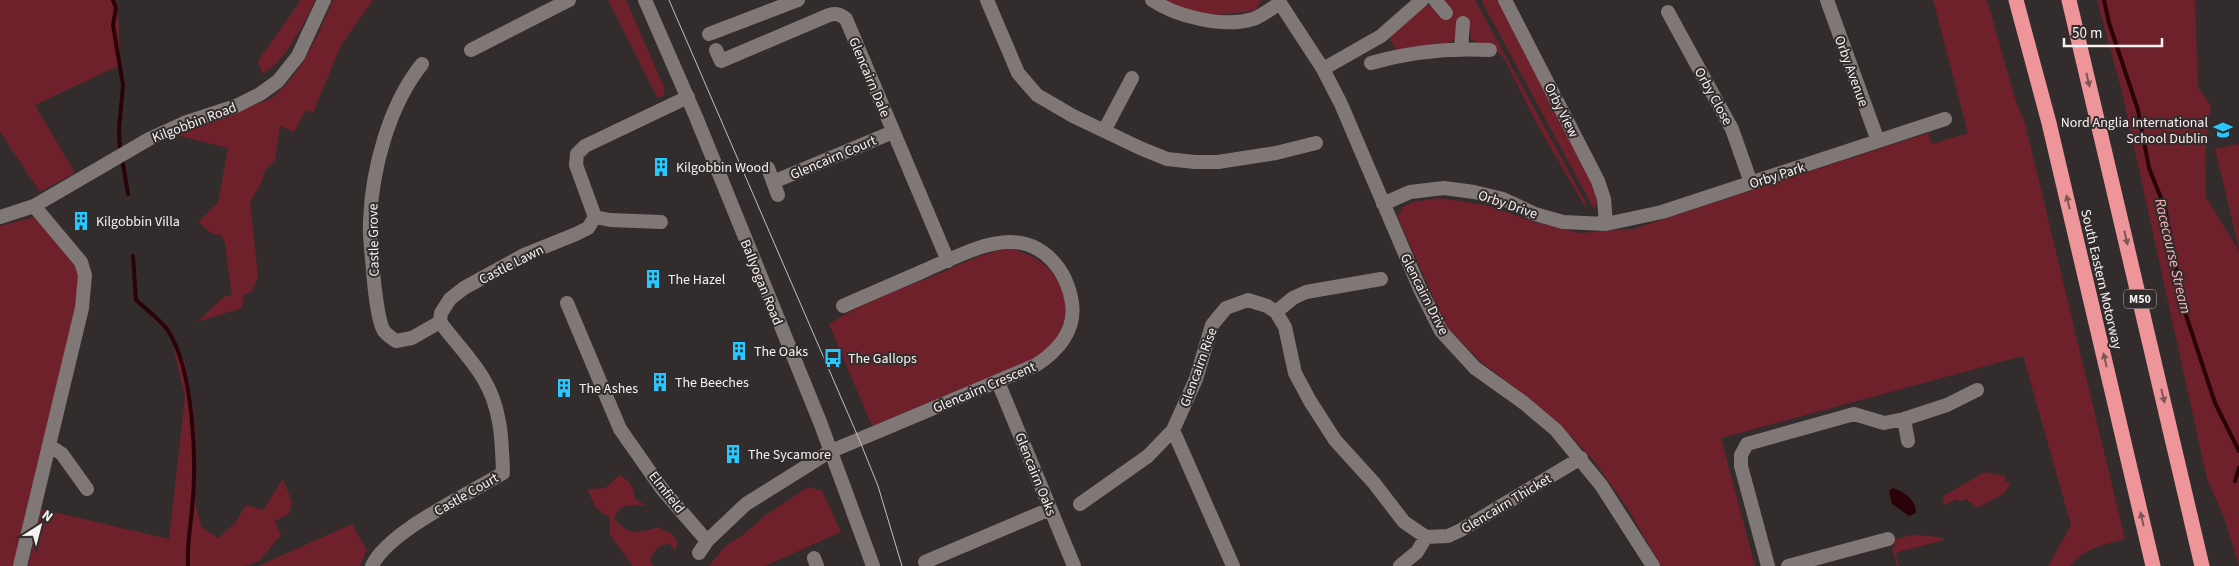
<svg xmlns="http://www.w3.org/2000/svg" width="2239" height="566" viewBox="0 0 2239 566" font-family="'Source Sans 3',sans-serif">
<rect width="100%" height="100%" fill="#332c2c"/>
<path fill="#6e212a" d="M0,0h116l2,8 2,57 -85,40 40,68 -35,19 -40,-60z
M301,0h14c-11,24 -29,60 -52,74l-5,-13z
M333,0h40l-32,45 -28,68 -7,-3 -12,22 -14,-6 -5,34 -10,10 -4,14 -11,17 8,75 -6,15 -8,4 -2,13 -45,14 28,-26h7l-7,-53 -4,-8 -9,-1 -14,-12 20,-19 10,-55 -52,-13 94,-36c31,-23 48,-64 63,-99z
M608,0h18l37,85 2,11 -8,1z
M1163,0h98v1l-5,9c-33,5 -63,11 -93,-10z
M1444,0h31l110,201 2,9 -50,-86 -32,-64 -13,-15 -14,-2 -7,-4 -2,-17 -17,20 -54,8 -6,-6 -2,-7 34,-32 8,1 12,12 8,-8z
M1481,0h17l92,172 8,29 -4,8z
M1933,0h54l29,102 9,21 100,416c-20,5 -42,10 -55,27h-22l23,-41 -48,-169 -302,82 34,128h-94l-33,-57 -34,-48 -32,-34 -35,-30 -46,-35 -35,-36 -49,-110 6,-9 10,-5 27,-4 50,8 44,16 46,11 53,-4 295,-96 4,11 36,-11z
M2097,0h98l3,87 13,19 -6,48 1,43 33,54v315l-15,-49 -17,-38 -85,-387z
M2239,144v105l-24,-100z
M38,216l42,50 1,19 -62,281h-19v-340z
M1011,249c45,9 72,54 42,94 -6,7 -14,12 -22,17l-159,66 -43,-102c36,-23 77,-37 116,-53 21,-9 43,-21 66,-22z
M173,346l12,16 7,41 4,35 -4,50 9,39 17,11 17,-15 11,-18 17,5 20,-31 9,23 -3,12 -14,7 6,14 -22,26 -14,5h-217l13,-57 128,30 16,-143z
M1985,472l20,4v6l5,1 -5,10 -27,15 -12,-9 -6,3 -2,-3 -14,6 -1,-9z
M620,475c10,7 14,11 15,24l12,7c-13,-2 -29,-3 -33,13 17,17 22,15 44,8l14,7 6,7 -3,10 -6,-8 -11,4 -8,12 3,7h-20l-23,-31v-17l-14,-10 -9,-19 18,-1z
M808,487l14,4 19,41 -76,34h-56l16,-20 19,-12 19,-17z
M352,524l15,26 -7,16h-102z
M1911,535l30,2 3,3 -46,12 -2,2 3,12h-2l-5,-18 3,-1 -2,-7z"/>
<path fill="#2a0308" d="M1893,488c11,4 23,11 23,25l-7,3 -17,-12 -3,-13z"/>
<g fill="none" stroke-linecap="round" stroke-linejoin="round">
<path stroke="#2a0308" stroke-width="4" d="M113,0l3,8 -3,17 10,60 -4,45 1,21
M2104,0l5,23 29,87 11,58 16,40 19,101 31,94 24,48
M122,158l6,36
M133,256l3,44c10,9 23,19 31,29 27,40 30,133 25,180 -2,21 -5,35 -4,57
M2235,481l4,-13"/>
<path stroke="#807777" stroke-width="14" d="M987,0l31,73 19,22 36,21 67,32 27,11 28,3h23l58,-9 40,-10
M1152,0c25,17 72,28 101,19 9,-3 19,-11 27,-16
M1278,0l45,69 18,35 79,185 21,42 34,37 49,35 32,27 45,55 52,81
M1435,0l11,13
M1505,0l93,181 6,18 2,25
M1827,0l51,141
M1668,12l64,117 19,54
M709,34l89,-34
M1461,49l2,-26
M471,50l98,-50
M716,50l5,11 108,-46c7,-2 11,-1 17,4l102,242
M1371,63c38,-11 80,-15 119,-13
M422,64c-33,41 -50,105 -52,157 -1,17 2,34 3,50 1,12 5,51 11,60 3,4 8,7 12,10l16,-3 28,-16
M1323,69l58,-33 41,-36
M1104,131l28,-53
M768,168l10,27
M773,182l120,-50
M1383,204l27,-12 34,-4 30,4 29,7 32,15 28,8 43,2 56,-12 283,-93
M595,217l15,3 51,2
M567,303l53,126 42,60 45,52 39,-37 83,-52 207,-87c22,-14 40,-35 36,-62 -5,-33 -28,-61 -62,-61 -27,0 -56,16 -80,26 -29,13 -58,25 -87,38
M1276,312l17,-14 13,-6 75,-13
M440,322l1,-9 9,-14 14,-11 60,-33 52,-21 12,-6 7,-11 -19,-52 1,-11 8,-8 103,-49
M998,382l76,184
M1904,419l4,22
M50,446l12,8 25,35
M1080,504l68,-48 25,-26
M1426,537l22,-1 13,-6 120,-72
M699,553l8,-12
M814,558l3,8
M925,562l125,-53
M20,566l62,-258 3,-33 -4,-13 -47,-56
M372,566c16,-35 97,-72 131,-93 -1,-33 -2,-66 -20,-95 -12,-20 -29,-37 -43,-56
M1233,566l-60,-136 23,-51 16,-54 14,-17 22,-8 19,6 9,6 9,15 10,46 15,28 25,39 39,43 30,39 22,15
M1400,566l17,-14 9,-15
M1768,566l-27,-100v-11l6,-11 107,-30 30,9 20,-4 43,-14 30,-15
M1788,566l100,-27"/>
<path stroke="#807777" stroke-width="14" d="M645,0l51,117 124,305 53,144
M0,217l34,-11 115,-67 35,-16 52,-17 24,-12 18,-13 20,-25 26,-56"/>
<path stroke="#ed9599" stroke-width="15" d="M2016,0l33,123 104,443
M2069,0l133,566"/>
<path stroke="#c3bebe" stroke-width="1" d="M669,0l190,439 19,47 24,80"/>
</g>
<defs><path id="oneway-solid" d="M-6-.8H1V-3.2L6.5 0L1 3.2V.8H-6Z" transform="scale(1.25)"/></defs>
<g fill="#7d5658">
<use href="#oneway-solid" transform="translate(2088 80) rotate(77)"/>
<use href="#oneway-solid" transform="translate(2068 202) rotate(-103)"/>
<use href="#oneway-solid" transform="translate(2126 238) rotate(77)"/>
<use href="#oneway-solid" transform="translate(2105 360) rotate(-103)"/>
<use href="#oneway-solid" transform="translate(2163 396) rotate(77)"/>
<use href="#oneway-solid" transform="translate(2142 519) rotate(-103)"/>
</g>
<defs>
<g id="school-bare" transform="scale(1.5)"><path d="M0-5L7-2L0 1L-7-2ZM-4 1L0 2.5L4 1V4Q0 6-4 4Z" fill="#27c8ff" stroke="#332c2c" stroke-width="2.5" paint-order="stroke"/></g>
<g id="building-bare" transform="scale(1.5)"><path d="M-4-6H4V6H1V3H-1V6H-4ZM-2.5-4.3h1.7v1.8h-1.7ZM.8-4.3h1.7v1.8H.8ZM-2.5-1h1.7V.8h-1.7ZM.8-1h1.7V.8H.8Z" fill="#27c8ff" stroke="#332c2c" stroke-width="2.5" paint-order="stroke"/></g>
<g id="bus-bare" transform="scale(1.5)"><path d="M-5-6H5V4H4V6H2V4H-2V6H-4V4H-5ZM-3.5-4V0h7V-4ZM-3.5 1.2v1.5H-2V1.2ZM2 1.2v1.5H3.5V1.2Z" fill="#27c8ff" stroke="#332c2c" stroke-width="2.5" paint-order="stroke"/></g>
</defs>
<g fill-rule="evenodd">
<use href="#school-bare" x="2223" y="130"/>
<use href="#building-bare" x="661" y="167"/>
<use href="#building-bare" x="81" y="221"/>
<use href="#building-bare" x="653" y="279"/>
<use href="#building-bare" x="739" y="351"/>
<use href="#bus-bare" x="833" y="358"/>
<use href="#building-bare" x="660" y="382"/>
<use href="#building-bare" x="564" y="388"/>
<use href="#building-bare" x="733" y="454"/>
</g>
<g text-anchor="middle" stroke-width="4" stroke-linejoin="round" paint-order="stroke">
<rect fill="#332c2c" stroke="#bcb7b7" stroke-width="1" x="2124" y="289.5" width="32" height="19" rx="4"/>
<g font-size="12" font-weight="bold" fill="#f7f2f2">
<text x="2140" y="303">M50</text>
</g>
<g font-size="14" fill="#f7f2f2" stroke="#332c2c">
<text transform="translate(1852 71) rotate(70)" y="5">Orby Avenue</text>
<text transform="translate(870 77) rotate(67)" y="5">Glencairn Dale</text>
<text transform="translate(1714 96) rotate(61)" y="5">Orby Close</text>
<text transform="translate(1562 110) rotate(63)" y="5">Orby View</text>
<text transform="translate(194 122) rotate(-21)" y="5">Kilgobbin Road</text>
<text transform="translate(833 157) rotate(-23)" y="5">Glencairn Court</text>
<text transform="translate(1777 175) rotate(-18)" y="5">Orby Park</text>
<text transform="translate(1508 204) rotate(19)" y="5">Orby Drive</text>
<text transform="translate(373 240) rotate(-91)" y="5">Castle Grove</text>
<text transform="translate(511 264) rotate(-27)" y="5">Castle Lawn</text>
<text transform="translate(2102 279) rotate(77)" y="5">South Eastern Motorway</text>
<text transform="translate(762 282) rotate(68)" y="5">Ballyogan Road</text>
<text transform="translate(1425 294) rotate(63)" y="5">Glencairn Drive</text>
<text transform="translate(1198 367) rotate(-70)" y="5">Glencairn Rise</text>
<text transform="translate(984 387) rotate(-23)" y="5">Glencairn Crescent</text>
<text transform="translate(1036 474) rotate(68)" y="5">Glencairn Oaks</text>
<text transform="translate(667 492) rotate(52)" y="5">Elmfield</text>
<text transform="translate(466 494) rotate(-30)" y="5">Castle Court</text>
<text transform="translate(1506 503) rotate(-31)" y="5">Glencairn Thicket</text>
</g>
<g font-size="14" fill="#f7f2f2" stroke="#332c2c" text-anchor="start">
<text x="2208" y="127" text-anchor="end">Nord Anglia International<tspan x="2208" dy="16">School Dublin</tspan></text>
<text x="676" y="172">Kilgobbin Wood</text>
<text x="96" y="226">Kilgobbin Villa</text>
<text x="668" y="284">The Hazel</text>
<text x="754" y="356">The Oaks</text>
<text x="848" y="363">The Gallops</text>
<text x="675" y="387">The Beeches</text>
<text x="579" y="393">The Ashes</text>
<text x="748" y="459">The Sycamore</text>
</g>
<g font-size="15" font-style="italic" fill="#feb6b8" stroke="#332c2c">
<text transform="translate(2173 256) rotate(77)" y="5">Racecourse Stream</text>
</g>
</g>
<g transform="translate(40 526) rotate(36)" stroke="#332c2c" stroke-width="4" paint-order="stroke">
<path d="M0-4L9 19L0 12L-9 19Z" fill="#f7f2f2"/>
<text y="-8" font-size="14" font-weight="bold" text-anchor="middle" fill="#f7f2f2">N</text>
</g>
<path d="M2064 38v8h98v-8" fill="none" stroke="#f7f2f2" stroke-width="2.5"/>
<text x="2072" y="38" font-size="15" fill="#f7f2f2" stroke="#332c2c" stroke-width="4" paint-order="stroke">50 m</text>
</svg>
